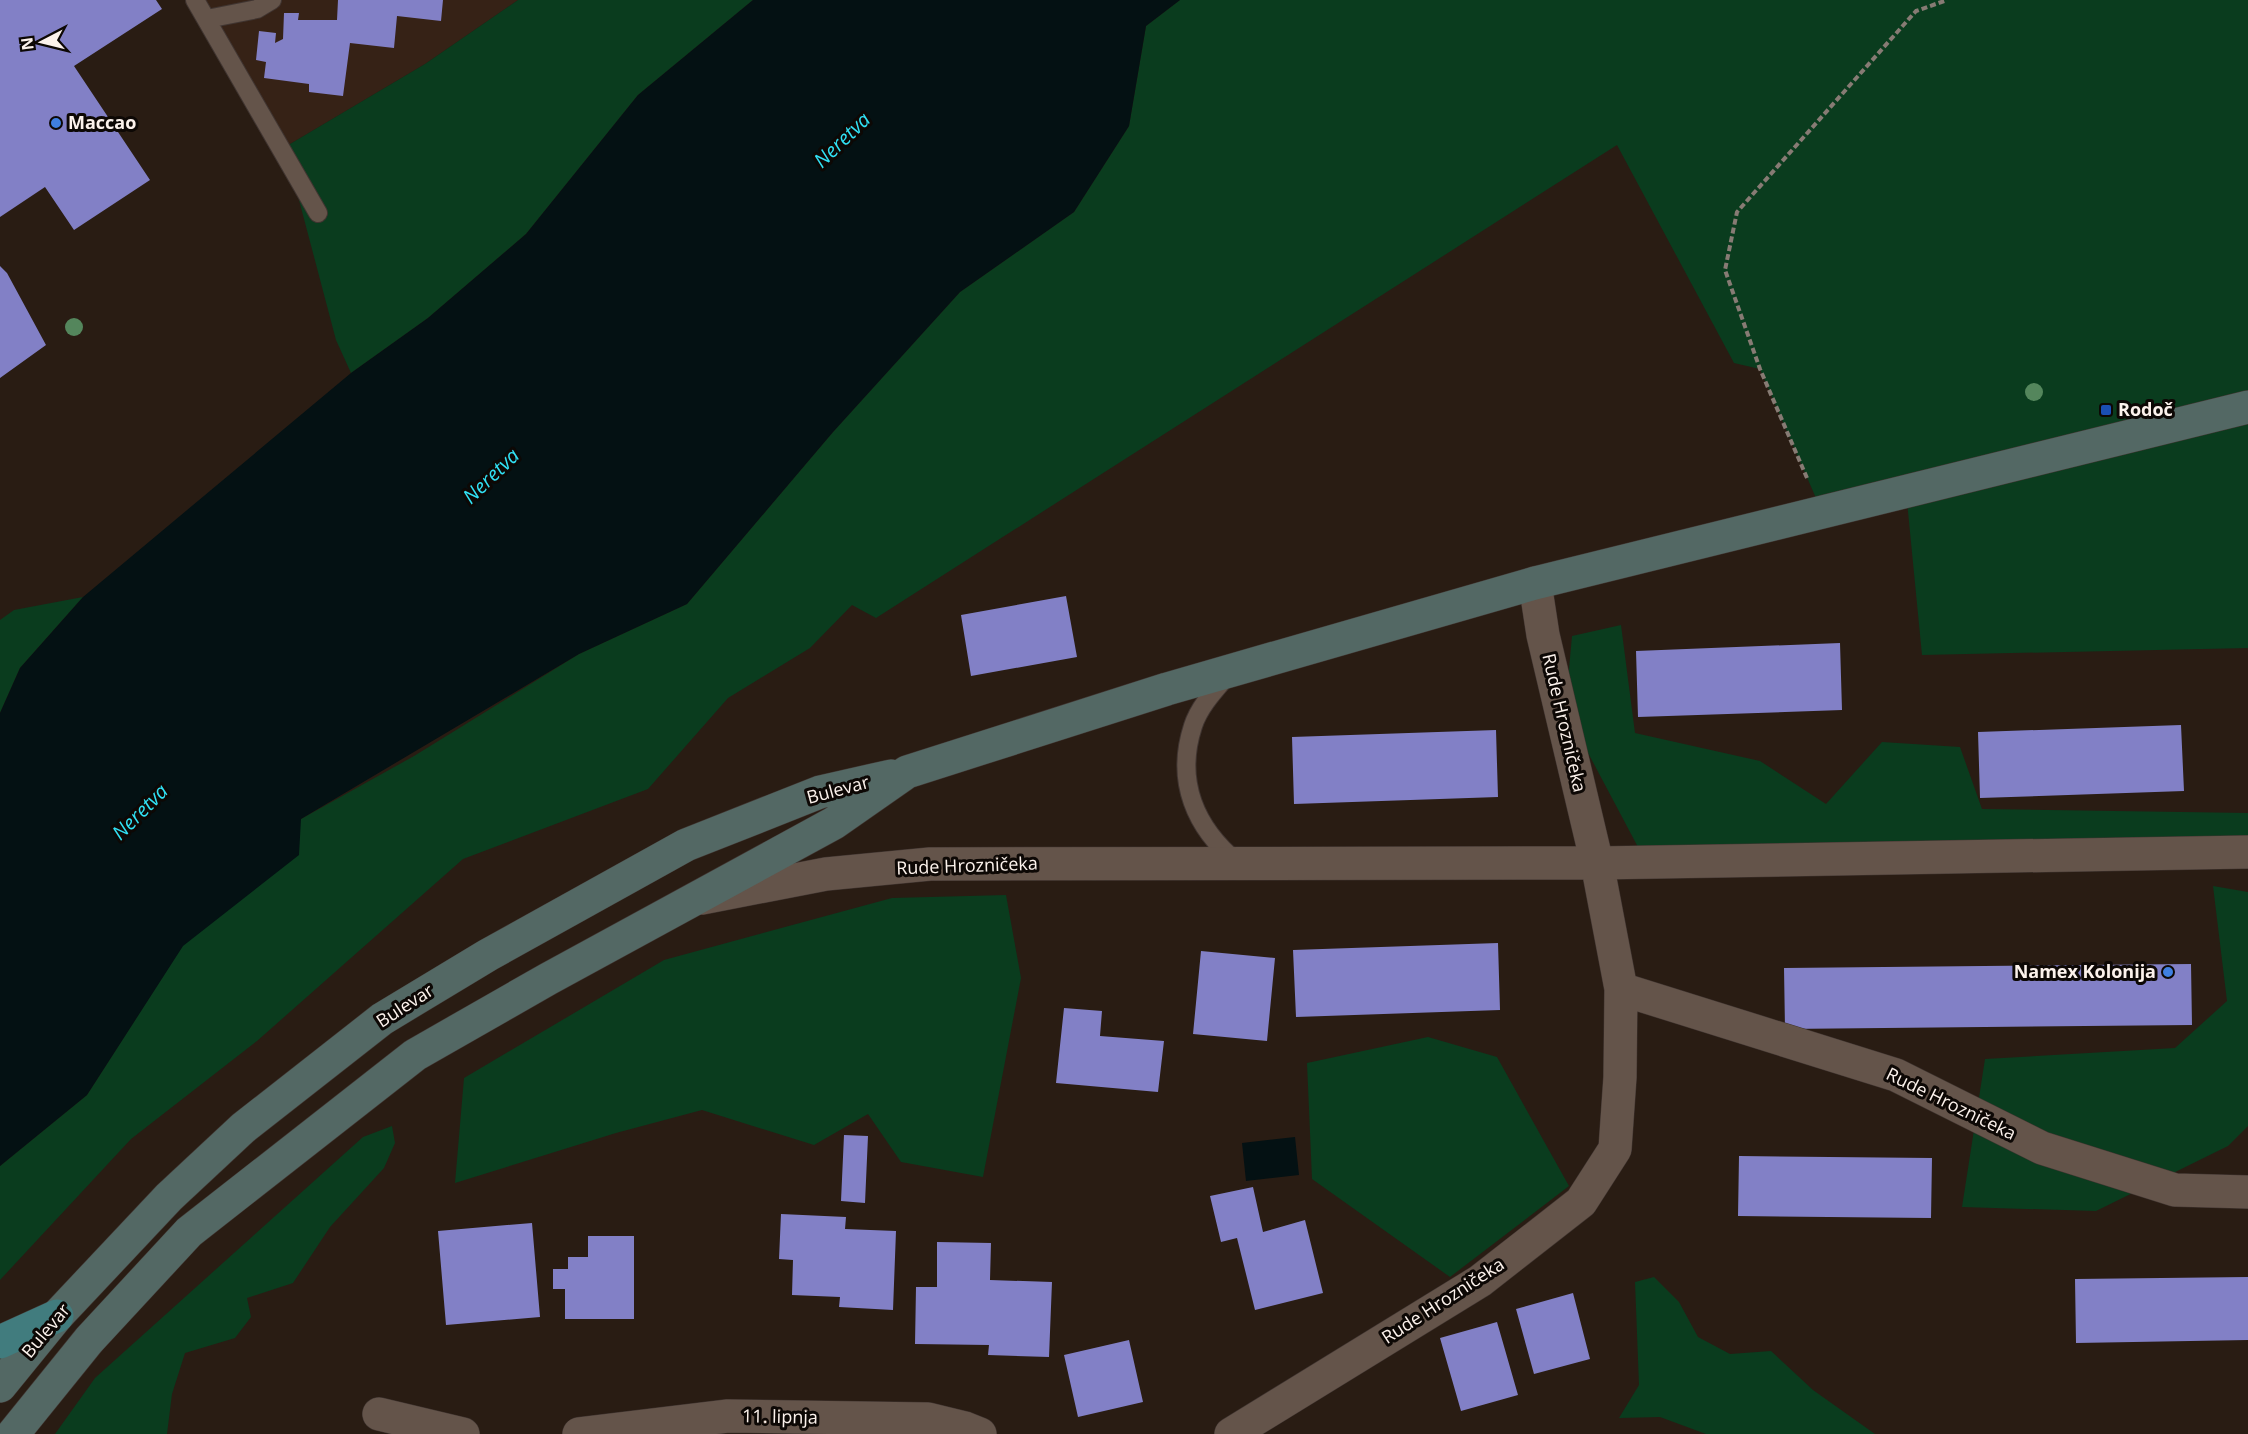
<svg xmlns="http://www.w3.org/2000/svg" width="2248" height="1434" viewBox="0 0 2248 1434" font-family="'Open Sans',sans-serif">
<rect width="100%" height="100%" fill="#291c13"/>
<path fill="#362216" d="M195,0h323l-93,64 -140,83z"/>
<path fill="#0a3c1e" d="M518,0h235l-115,95 -112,139 -98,84 -77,55 -15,-33 -51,-193 140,-83z
M1180,0h1068v648l-326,7 -16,-164 -84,21 -62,-143 -26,-6 -117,-218 -741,473 -24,-13 -42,43 -82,50 -80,91 -185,70 -206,182 -126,98 -131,141v-114l87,-71 98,-153 116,-123 113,-63 165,-102 108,-50 146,-172 127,-140 114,-80 55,-86 17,-100z
M83,597l-63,71 -20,45v-93l14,-10z
M1621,625l14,108 125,28 66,43 56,-62 78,5 22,62 266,4v23l-609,13 -53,-100 -18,-69 4,-44z
M2213,886l35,6v234l-20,20 -132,65 -134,-4 23,-148 190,-11 52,-47z
M1006,895l15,83 -38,199 -82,-15 -33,-48 -54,31 -112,-35 -86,23 -161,50 9,-105 200,-118 228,-62z
M1428,1037l69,20 72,129 -119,91 -138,-98 -5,-116z
M392,1126l3,17 -11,25 -54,59 -37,56 -46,15 4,19 -16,21 -50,15 -13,41 -5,40h-112l40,-56 268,-241z
M1654,1277l25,25 19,35 32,17 41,-3 42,39 62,44h-169l-46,-17 -41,1 20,-33 -4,-103z"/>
<path fill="#041113" d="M753,0h427l-34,26 -17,100 -55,86 -114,80 -127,140 -146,172 -108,50 -278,165 -2,36 -116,91 -96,149 -87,71v-453l20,-45 63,-71 268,-224 77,-55 98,-84 112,-139z
M1295,1137l4,38 -53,6 -4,-38z"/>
<path fill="#8280c6" d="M0,0h156l6,9 -88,57 76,114 -76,50 -29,-43 -45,30z
M338,0h105l-2,21 -44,-5 -3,32 -44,-5 -7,53 -34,-4v-8l-45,-6 2,-16 -10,-2 3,-29 17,2 -1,10 8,-4 1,-26h15l-1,7h39z
M0,266l7,7 39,72 -46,33z
M1066,596l11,61 -106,19 -10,-61z
M1840,643l2,67 -204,7 -2,-66z
M2181,725l3,66 -204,7 -2,-66z
M1496,730l2,67 -204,7 -2,-67z
M1498,943l2,67 -204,7 -3,-67z
M1201,951l74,7 -8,83 -74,-7z
M2191,964l1,61 -407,4 -1,-61z
M1064,1008l38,3 -2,25 64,5 -6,51 -102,-9z
M844,1135l24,1 -3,67 -24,-2z
M1739,1156l193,2 -1,60 -193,-2z
M1253,1187l10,45 42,-12 18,73 -68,17 -18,-72 -16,4 -11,-46z
M781,1214l65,3 -1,12 51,2 -3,79 -54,-3 1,-10 -48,-2 1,-35 -14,-1z
M532,1223l8,94 -94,8 -8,-94z
M588,1236h46v83h-69v-30h-12v-20h15v-12h20z
M937,1242l54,1 -1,37 62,2 -3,75 -61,-2 1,-10 -74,-1 1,-57h21z
M2248,1277v63l-172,3 -1,-64z
M1573,1293l17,66 -56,15 -18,-65z
M1497,1322l21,73 -57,16 -21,-73z
M1129,1340l14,62 -65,15 -14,-62z"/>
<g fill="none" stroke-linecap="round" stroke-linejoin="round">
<g stroke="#403531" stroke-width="20">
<path id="lane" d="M195,0l123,213
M207,19l50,-10 15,-9
M1227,676c-13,15 -28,31 -34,50 -18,55 2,102 45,137"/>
</g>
<g stroke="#403531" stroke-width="34">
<path id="street" d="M702,898l124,-24 104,-10 667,-1 651,-11
M1621,989l275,86 146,73 133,42 73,2
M379,1414l84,20
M579,1434l149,-18 200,3 37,9 15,6
M1231,1434l249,-153 101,-79 34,-53 5,-72 1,-88 -24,-126 -54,-228 -8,-52"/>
</g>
<g stroke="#403531" stroke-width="34">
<path id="secondary" d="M0,1386l57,-70 112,-119 74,-69 139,-109 106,-64 198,-110 134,-53 71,-16
M13,1434l76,-94 100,-108 226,-177 133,-76 286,-156 73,-51 260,-83 368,-106 713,-176"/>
</g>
<g stroke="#403531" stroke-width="34">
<path id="primary" d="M0,1342l57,-26"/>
</g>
<path stroke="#877b74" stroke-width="4" stroke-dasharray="6 3" stroke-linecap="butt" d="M1807,478l-47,-109 -35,-99 12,-58 179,-201 31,-11"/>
<use href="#lane" stroke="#64544a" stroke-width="18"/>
<use href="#street" stroke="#64544a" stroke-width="33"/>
<use href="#secondary" stroke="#536864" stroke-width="33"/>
<use href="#primary" stroke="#417c7e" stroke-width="33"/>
</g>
<g fill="#54865c">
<circle cx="74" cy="327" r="9"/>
<circle cx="2034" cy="392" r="9"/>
</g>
<g fill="#3f7fe0" stroke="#0d0805" stroke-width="2">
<circle cx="56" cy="123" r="6"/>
<circle cx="2168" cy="972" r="6"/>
</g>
<rect fill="#1a4fb4" stroke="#0d0805" stroke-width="2" x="2100" y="404" width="12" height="12" rx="3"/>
<g text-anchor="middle" stroke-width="6" stroke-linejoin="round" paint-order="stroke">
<g font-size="18" font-weight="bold" fill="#fcf2ec" stroke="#0d0805" text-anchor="start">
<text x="68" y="129">Maccao</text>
<text x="2118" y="416">Rodoč</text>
<text x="2156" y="978" text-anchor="end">Namex Kolonija</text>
</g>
<g font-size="18" fill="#fcf2ec" stroke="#0d0805">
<text transform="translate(1564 723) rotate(77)" y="6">Rude Hrozničeka</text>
<text transform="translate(838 790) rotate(-15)" y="6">Bulevar</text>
<text transform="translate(967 866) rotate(-2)" y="6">Rude Hrozničeka</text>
<text transform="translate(405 1006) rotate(-33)" y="6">Bulevar</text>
<text transform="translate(1951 1104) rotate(26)" y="6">Rude Hrozničeka</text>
<text transform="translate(1443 1301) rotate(-33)" y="6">Rude Hrozničeka</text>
<text transform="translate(46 1331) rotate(-50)" y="6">Bulevar</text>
<text transform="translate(780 1417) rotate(1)" y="6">11. lipnja</text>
</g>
<g font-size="20" font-style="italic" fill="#31e1f4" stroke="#0d0805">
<text transform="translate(842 140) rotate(-44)" y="7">Neretva</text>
<text transform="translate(491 476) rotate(-44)" y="7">Neretva</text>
<text transform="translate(140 812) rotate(-45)" y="7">Neretva</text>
</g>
</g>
<g transform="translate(42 42) rotate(263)" stroke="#0d0805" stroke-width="4.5" paint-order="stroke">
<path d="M0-4.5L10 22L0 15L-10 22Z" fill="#fcf2ec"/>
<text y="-9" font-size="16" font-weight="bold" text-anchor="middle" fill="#fcf2ec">N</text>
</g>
</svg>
